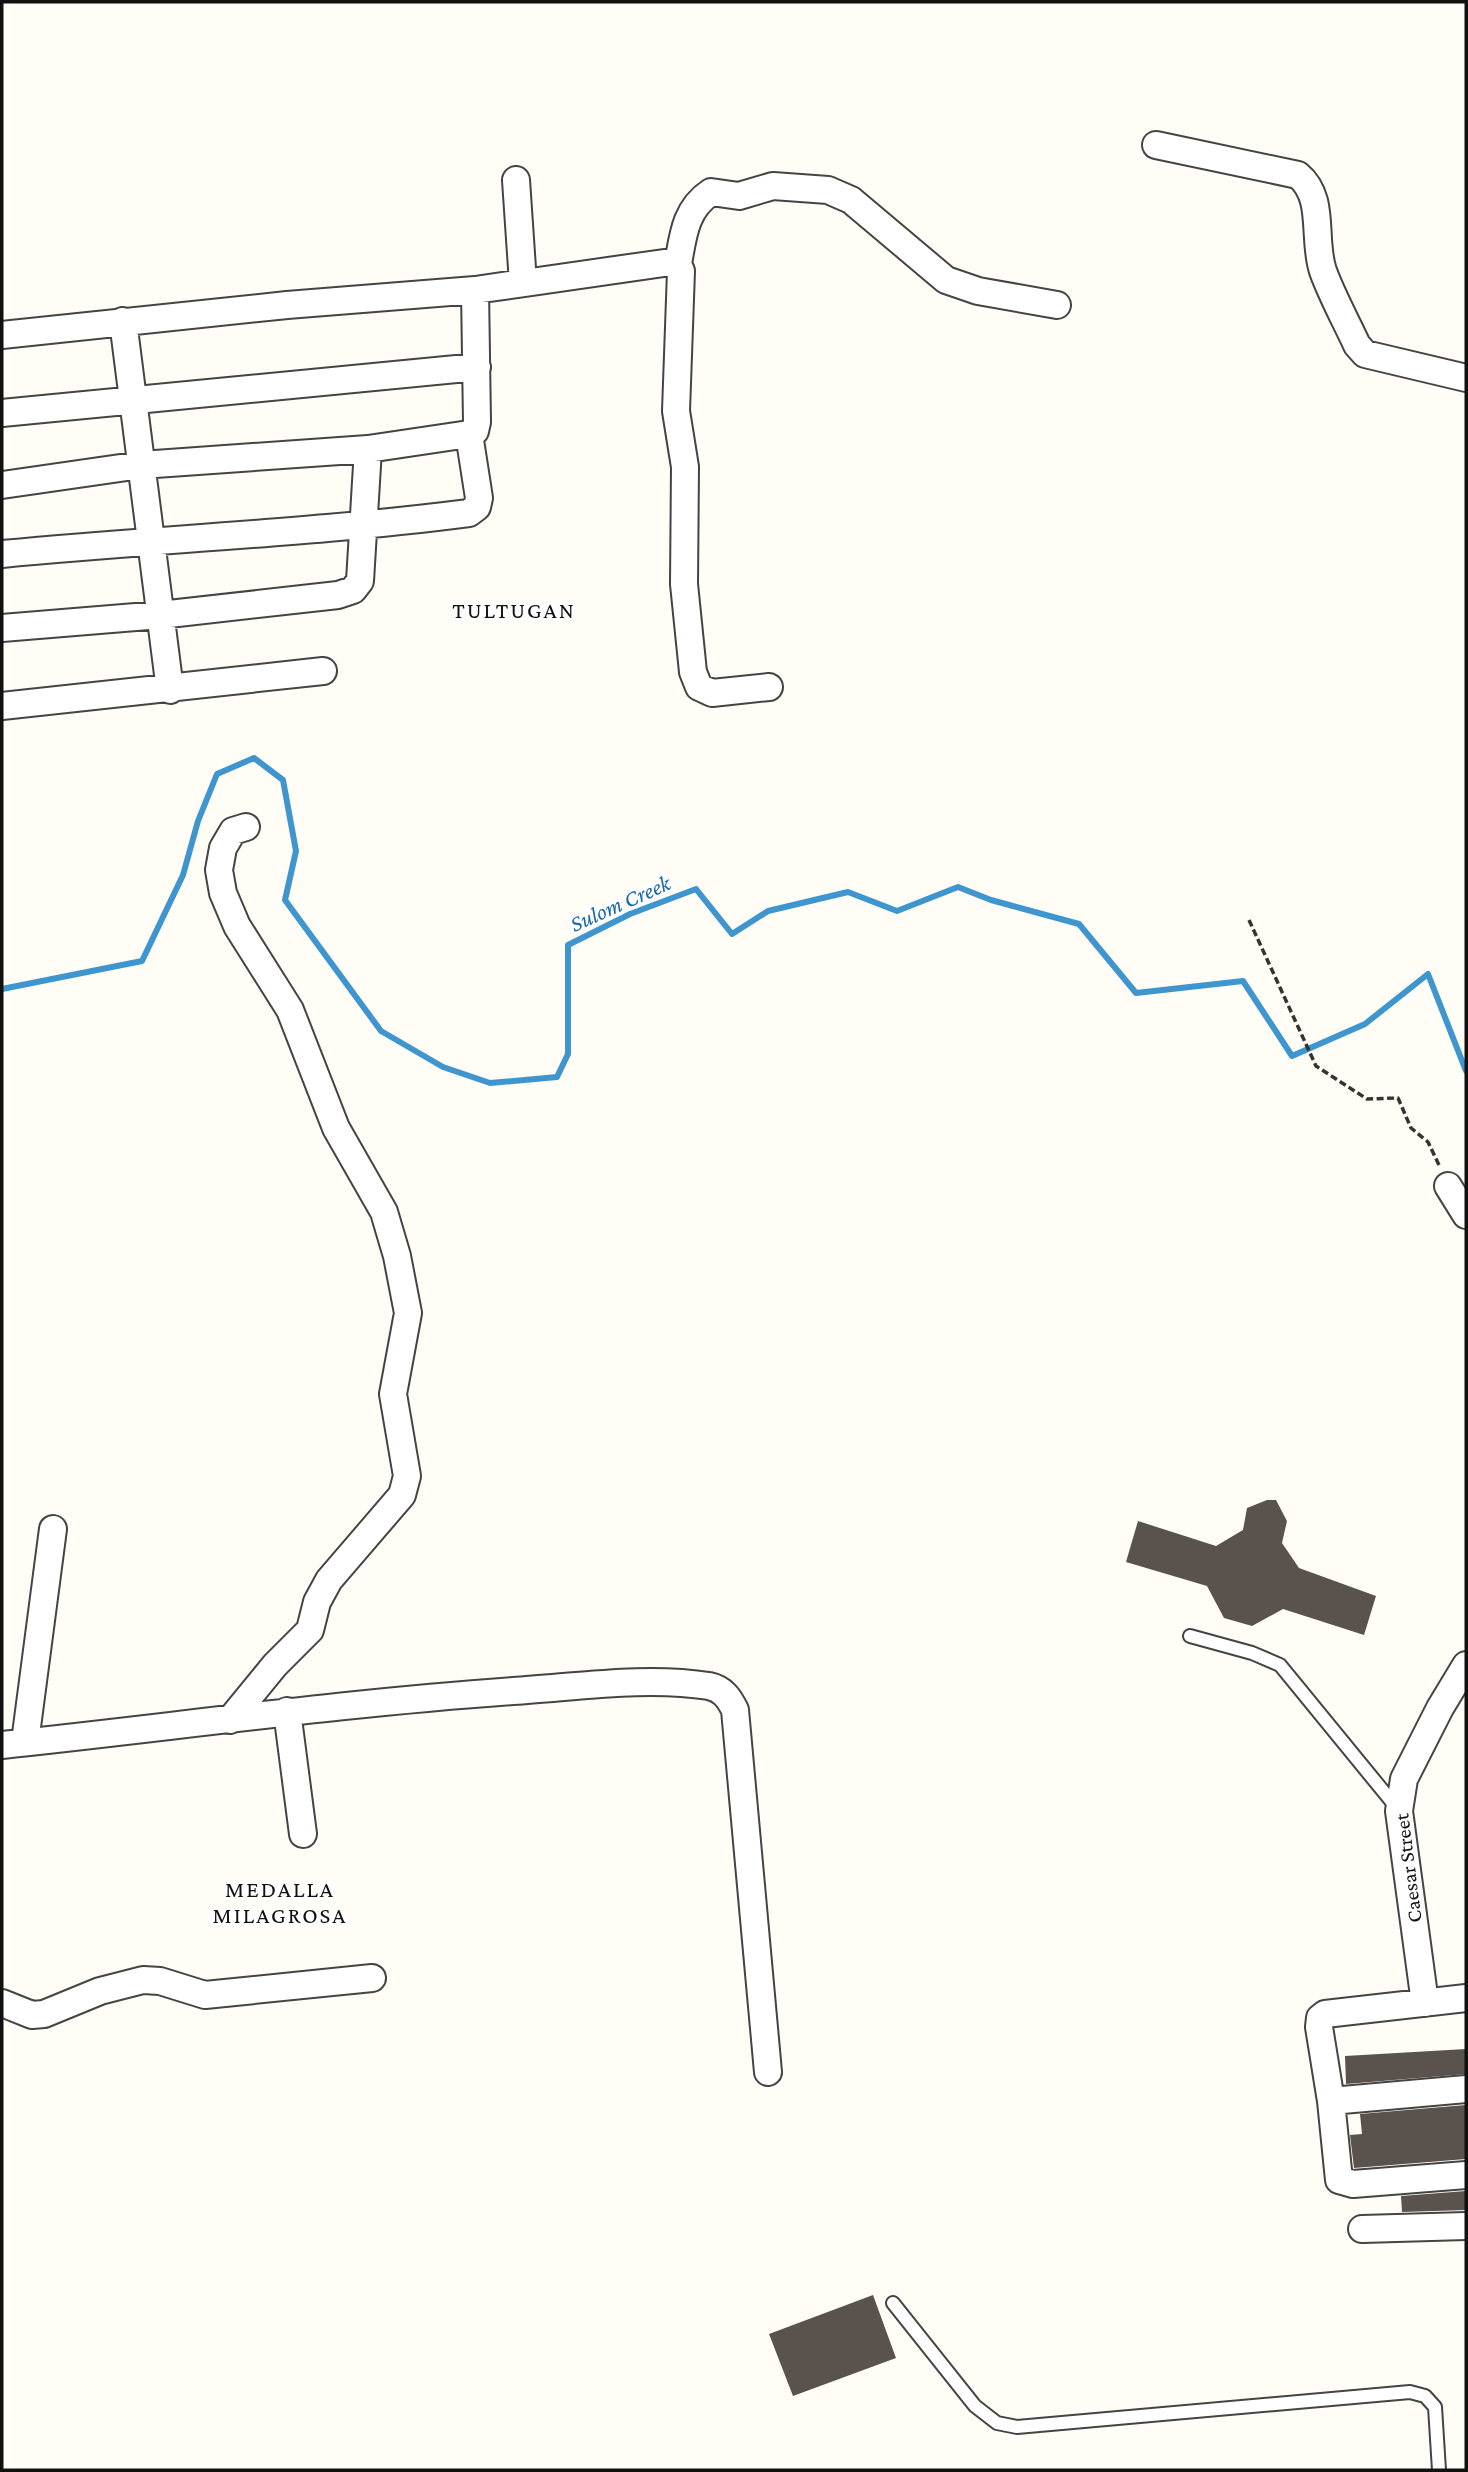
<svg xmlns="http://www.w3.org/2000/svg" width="1468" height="2472" viewBox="0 0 1468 2472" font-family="'Crimson Pro',serif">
<rect width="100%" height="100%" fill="#fffdf5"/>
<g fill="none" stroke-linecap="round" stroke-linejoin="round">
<path stroke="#3f96cf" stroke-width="6" d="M2,989l140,-28 41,-86 15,-54 19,-47 37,-16 29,22 13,71 -11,49 96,131 62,36 47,16 67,-6 11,-23v-109l62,-31 66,-25 36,45 36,-23 80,-19 49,19 61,-24 33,13 88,24 57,69 107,-12 49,75 73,-32 63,-50 38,97"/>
</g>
<path fill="#5a524d" d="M1267,1500h9l11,21 -5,22 17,25 77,28 -12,39 -81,-26 -31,17 -28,-8 -17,-32 -81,-24 12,-41 78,25 27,-16 4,-22z
M1466,2049v25l-120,10 -1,-28z
M1466,2105v54l-112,9 -4,-33 12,-1 -2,-20z
M1466,2191v19l-64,2 -1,-16z
M873,2295l23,63 -103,38 -24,-62z"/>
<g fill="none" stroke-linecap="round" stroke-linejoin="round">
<g stroke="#444" stroke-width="16">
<path id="service" d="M1190,1636l62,17 28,12 117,143
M893,2303l82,103 22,17 20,4 393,-35 15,4 10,11 4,63"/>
</g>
<g stroke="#444" stroke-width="30">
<path id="minor" d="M1156,145l142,30c28,23 14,64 25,96 9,25 23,50 34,74l8,9 101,24
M516,180l7,103
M678,264c5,-28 7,-55 33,-72l28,4 34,-10 55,4 23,10 95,80 32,11 79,14
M475,290l196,-28 7,2 3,7 -5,140 9,56 -1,117 9,88 6,15 13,6 57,-6
M123,321l47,369
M2,335l285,-30 188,-15 2,132 -2,9 -6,3 -101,15 -227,16 -139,20
M2,413l475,-46
M2,554c155,-15 312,-21 467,-41l8,-6 2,-9 -10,-64
M2,628l158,-13 178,-20 15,-5 7,-9 8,-132
M2,706l321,-35
M1448,1186l18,29
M287,1711l16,123
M230,1720l45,-55 35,-35 7,-28 12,-22 73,-85 5,-19 -14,-82 15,-81 -11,-57 -13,-44 -48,-84 -46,-118 -53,-84 -14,-33 -4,-23 4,-22 10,-17 13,-4
M25,1742l28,-213
M2,1745c170,-18 340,-42 511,-54 64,-4 133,-15 196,-5 14,3 20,12 26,24l33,362
M1466,1998l-141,16 -5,4 -1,9 12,74 8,79 14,4 113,-9
M2,2003l30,12 12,-1 56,-23 43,-11 17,1 45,14 167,-17
M1425,2003l-26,-192 5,-32 36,-71 26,-43
M1331,2101l135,-12
M1362,2229l104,-3"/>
</g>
<path stroke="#333" stroke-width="3.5" stroke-dasharray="7 3.5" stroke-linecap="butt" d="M1249,920l67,146 51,33 31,-1 13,30 17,14 11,23"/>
<use href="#service" stroke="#fff" stroke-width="12"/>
<use href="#minor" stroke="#fff" stroke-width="26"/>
</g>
<g text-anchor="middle" stroke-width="7" stroke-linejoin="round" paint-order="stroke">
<g font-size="21" fill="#111" stroke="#fff">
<text transform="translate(1408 1868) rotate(-97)" y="7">Caesar Street</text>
</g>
<g font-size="23" letter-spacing="2" fill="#111" stroke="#fff">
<text x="514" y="618">TULTUGAN</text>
<text x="280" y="1897">MEDALLA<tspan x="280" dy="26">MILAGROSA</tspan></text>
</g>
<g font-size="23" font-style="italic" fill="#1768a6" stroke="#fff">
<text transform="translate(620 903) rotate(-24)" y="8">Sulom Creek</text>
</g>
</g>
<rect width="1468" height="2472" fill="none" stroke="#111111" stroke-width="7"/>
</svg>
